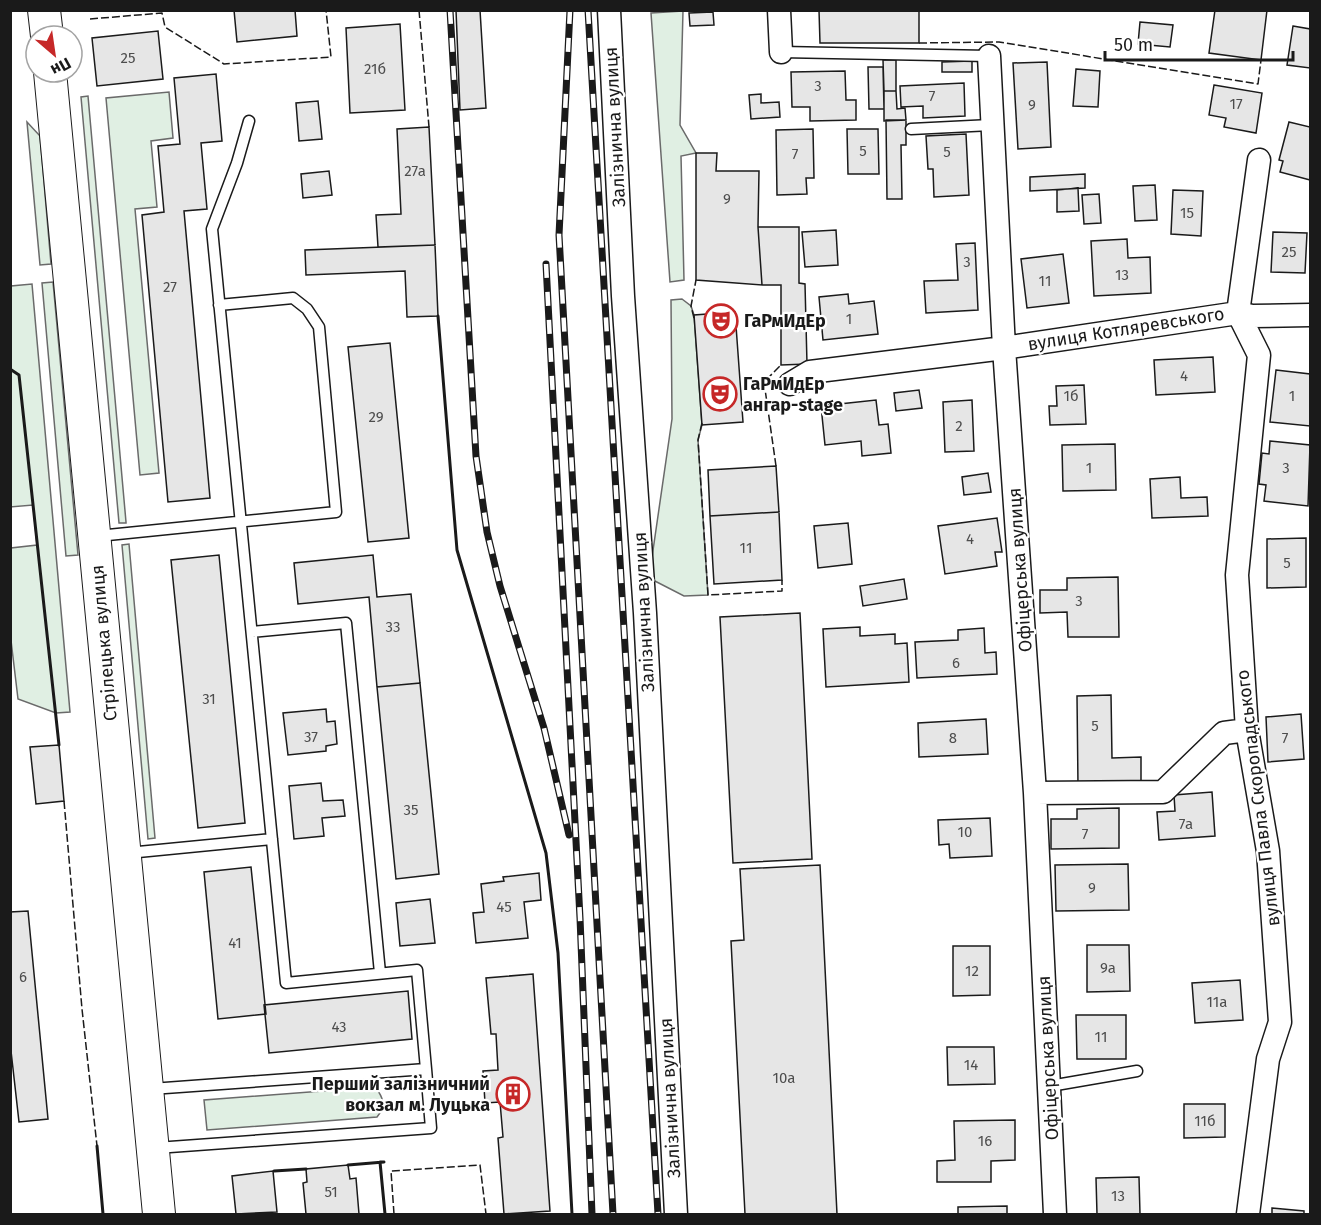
<svg xmlns="http://www.w3.org/2000/svg" width="1321" height="1225" viewBox="0 0 1321 1225" font-family="'Fira Sans',sans-serif">
<rect width="100%" height="100%" fill="#fff"/>
<path fill="#e0efe3" stroke="#6a6a6a" stroke-width="1.5" d="M683,11l-3,114 16,28 -15,3 3,124 -14,2 -19,-269z
M169,92l4,46 -22,3 6,66 -22,2 24,264 -19,2 -34,-377z
M88,96l38,426v1h-7l-38,-426z
M27,122l13,14 11,128 -11,1z
M53,282l25,273 -12,1 -24,-273z
M32,284l38,428 -14,1 -38,-14 -8,-67 1,-84 26,-3 -4,-40 -23,2 1,-221z
M682,299l9,7 3,9 8,110 -4,15 10,155 -24,1 -35,-18 23,-159 -1,-119z
M129,544l26,294 -7,1 -26,-294z
M375,1087c9,11 11,19 2,30l-170,13 -3,-30z"/>
<path fill="#e6e6e6" stroke="#1a1a1a" stroke-width="1.5" d="M234,10h61l2,26 -60,6z
M456,10h24l6,98 -26,2z
M819,10h100v33h-99z
M1215,10h52l-6,50 -52,-7z
M713,12l1,13 -24,1 -1,-13z
M1140,22l33,3 -3,22 -32,-3z
M400,24l5,86 -55,3 -4,-85z
M1293,26l17,3v39l-23,-3z
M158,31l5,48 -66,7 -5,-48z
M883,60h13v31h-12z
M972,61v11h-30v-10z
M1047,62l4,85 -33,2 -5,-86z
M868,67h15l1,42h-15z
M1076,69l24,2 -2,36 -25,-1z
M845,71l1,29h10v20l-46,1v-14h-18l-1,-35z
M216,74l6,67 -21,2 6,66 -23,2 26,287 -42,4 -26,-287 22,-3 -6,-66 22,-2 -6,-66z
M964,83l1,33 -42,2v-12l-22,1 -1,-21z
M1214,85l48,8 -6,40 -32,-6 2,-9 -17,-3z
M884,91h12l1,18 8,-1 1,12 -22,1z
M761,94v9l18,-1 1,15 -29,2 -2,-24z
M318,101l4,38 -23,2 -3,-38z
M886,120h20v25h-5l1,54h-15z
M1289,122l21,5v53l-30,-8 3,-11 -4,-1z
M429,127l6,118 -57,2 -2,-32 25,-1 -4,-85z
M813,129l1,49h-8l1,16 -30,1 -1,-65z
M847,129h31l1,45h-31z
M966,134l3,61 -35,2 -1,-28h-5l-2,-33z
M696,153h21l-1,18h43l-1,56 4,58 -66,-5z
M329,171l3,24 -29,3 -2,-24z
M1085,174v14l-55,3v-14z
M1155,185l2,35 -22,1 -2,-35z
M1078,188l1,23 -22,1v-22z
M1173,190l30,1 -2,45 -30,-2z
M1099,194l2,29 -17,1 -2,-29z
M758,227h41v56l6,1 2,80 -26,1v-80h-19z
M836,230l2,35 -33,2 -3,-35z
M1273,232l34,1 -2,40 -34,-1z
M1127,239l1,19 22,-1 1,36 -57,3 -3,-55z
M975,243l3,67 -52,3 -2,-32 34,-1 -2,-36z
M435,245l3,71 -31,1 -2,-46 -99,4 -1,-25z
M1063,254l6,49 -42,5 -6,-49z
M848,294l1,10 25,-3 4,33 -55,6 -4,-43z
M735,312l8,110 -41,3 -8,-110z
M390,343l19,195 -41,4 -20,-195z
M1213,357l2,35 -59,3 -2,-35z
M1276,370l34,4v52l-40,-4z
M1084,385l2,39 -36,1 -1,-19h8l-1,-20z
M919,390l3,18 -26,3 -2,-18z
M876,400l3,25 9,-1 3,29 -29,3 -1,-15 -36,4 -4,-39z
M972,400l2,51 -29,1 -2,-50z
M1270,441l40,4 -2,61 -44,-5 2,-16 -7,-1 3,-31 7,1z
M1115,444l1,46 -53,1 -1,-46z
M776,466l3,46 -69,4 -2,-46z
M988,473l3,19 -27,3 -2,-18z
M1180,477l1,21 26,-1 1,19 -56,2 -2,-39z
M779,512l3,68 -68,4 -4,-68z
M997,518l5,34h-7l2,14 -52,8 -7,-48z
M848,523l4,41 -34,4 -4,-42z
M1306,538v49l-39,1v-49z
M219,555l26,268 -47,5 -27,-268z
M373,555l4,42 34,-3 9,89 -43,4 -8,-90 -71,7 -4,-41z
M1118,577l1,60h-51l-1,-25 -27,1v-23h27v-12z
M904,579l3,20 -44,7 -3,-20z
M800,613l12,246 -79,4 -13,-246z
M860,627v9l35,-2v10l12,-1 2,39 -83,5 -3,-58z
M984,628l1,25 11,-1 1,22 -80,4 -2,-36 43,-2v-10z
M420,683l19,191 -43,5 -19,-192z
M1111,695l1,63 29,-1v28l-63,1 -1,-90z
M326,709l1,13 8,-1 2,23 -11,2v5l-38,4 -5,-42z
M1301,714l3,45 -36,3 -2,-45z
M986,719l2,35 -69,3 -1,-34z
M59,745l5,56 -28,3 -6,-57z
M321,783l2,18 20,-1 2,16 -23,2 2,18 -30,3 -5,-53z
M1212,792l3,44 -56,4 -2,-28 18,-1 -1,-16z
M1119,808v40l-68,1v-30h26v-10z
M990,818l2,38 -42,2 -1,-14 -10,1 -1,-25z
M1128,864l1,46 -73,1 -1,-46z
M820,865l17,349h-92l-14,-273 13,-1 -4,-71z
M251,867l15,147 -48,5 -14,-147z
M539,873l2,27 -17,2 4,36 -52,5 -3,-30 11,-1 -3,-28 23,-3 -1,-4z
M430,899l5,44 -35,3 -4,-43z
M28,911l20,208 -29,3 -9,-80v-130z
M1087,945h42l1,46 -43,1z
M953,946h37v49l-37,1z
M533,974l17,237 -46,3 -6,-76 5,-1 -3,-35 -15,1 -2,-32 15,-1 -2,-36h-5l-5,-56z
M1240,980l3,40 -48,3 -3,-40z
M408,991l4,48 -143,14 -5,-48z
M1076,1015h50v44h-49z
M947,1047h47l1,37 -47,1z
M1184,1104h41v33l-41,1z
M1015,1120v40l-24,1v21h-54v-21l18,-1 -1,-39z
M348,1165l2,14 6,-1 3,36h-53l-3,-31 4,-1 -1,-13z
M273,1171l4,41 -41,2 -4,-38z
M1139,1177l1,37h-43l-1,-36z
M1007,1206v8h-49v-7z
M1272,1208l32,3v3h-32z"/>
<g fill="none" stroke-linecap="round" stroke-linejoin="round">
<g stroke="#1a1a1a" stroke-width="13">
<path id="lane" d="M781,52l208,4
M249,121l-12,42 -25,66 74,754 131,-13 9,99
M911,129l80,-4
M98,536l238,-24 -17,-185 -12,-18 -14,-11 -74,7
M252,632l94,-9 34,350
M128,853l144,-14
M1050,1086l87,-15
M151,1089l275,-20 5,59 -275,20"/>
</g>
<g stroke="#1a1a1a" stroke-width="25">
<path id="street" d="M609,10l14,286 22,317 31,601
M779,10l2,42
M989,56l15,292 31,445 20,421
M1238,313l21,42 -22,220 10,155 21,121 12,171 -12,37 -20,155
M1238,313l21,-153
M790,384l20,-12 194,-24 234,-35 14,3 58,-1
M1035,793l128,-1 61,-59 23,-3"/>
</g>
<g stroke="#1a1a1a" stroke-width="34">
<path id="secondary" d="M44,10l3,26
M50,72l109,1142"/>
</g>
<use href="#lane" stroke="#fff" stroke-width="10"/>
<use href="#street" stroke="#fff" stroke-width="22"/>
<use href="#secondary" stroke="#fff" stroke-width="32"/>
<g stroke="#1a1a1a" stroke-width="7">
<path id="rail" d="M450,10l26,446 11,76 13,54 44,142 25,107
M570,10l-11,225 54,979
M588,10l70,1204
M546,264l34,654 12,296"/>
</g>
<use href="#rail" stroke="#fff" stroke-width="4.5" stroke-dasharray="14" stroke-linecap="butt"/>
<path stroke="#1a1a1a" stroke-width="1.5" stroke-dasharray="8 3" stroke-linecap="butt" d="M419,10l10,117
M90,19l72,-6 3,14 59,37 107,-7 -5,-47
M919,43l80,-1 259,42 3,-24
M694,318l-3,-12 5,-26
M702,423l-4,17 10,155 74,-4v-11
M776,466l-12,-84 17,-17
M64,801l18,208 15,137
M394,1214l-3,-43 89,-6 6,49"/>
<path stroke="#1a1a1a" stroke-width="3" d="M438,316l19,234 89,303 12,100 14,261
M10,369l9,6 40,370
M97,1146l6,68
M348,1165l36,-3h-4l5,52
M274,1171l32,-2"/>
</g>
<defs>
<g id="theatre-ring" transform="scale(1.725)"><circle r="9.5" fill="#fff" stroke="#c62828" stroke-width="1.5"/><path d="M-5-5.5Q0-4 5-5.5V0Q5 5 0 6Q-5 5-5 0ZM-3.3-2.5H-1v1.5H-3.3ZM1-2.5H3.3v1.5H1ZM-2.8 1Q0 5.5 2.8 1Z" fill="#c62828"/></g>
<g id="building-ring" transform="scale(1.725)"><circle r="9.5" fill="#fff" stroke="#c62828" stroke-width="1.5"/><path d="M-4-6H4V6H1V3H-1V6H-4ZM-2.5-4.3h1.7v1.8h-1.7ZM.8-4.3h1.7v1.8H.8ZM-2.5-1h1.7V.8h-1.7ZM.8-1h1.7V.8H.8Z" fill="#c62828"/></g>
</defs>
<g fill-rule="evenodd">
<use href="#theatre-ring" x="721" y="321"/>
<use href="#theatre-ring" x="720" y="394"/>
<use href="#building-ring" x="513" y="1094"/>
</g>
<g text-anchor="middle" stroke-width="4.5" stroke-linejoin="round" paint-order="stroke">
<g font-size="15" fill="#4d4d4d">
<text x="128" y="63">25</text>
<text x="375" y="74">21б</text>
<text x="818" y="91">3</text>
<text x="932" y="101">7</text>
<text x="1236" y="109">17</text>
<text x="1032" y="110">9</text>
<text x="863" y="156">5</text>
<text x="947" y="157">5</text>
<text x="795" y="159">7</text>
<text x="415" y="176">27а</text>
<text x="727" y="204">9</text>
<text x="1187" y="218">15</text>
<text x="1289" y="257">25</text>
<text x="967" y="267">3</text>
<text x="1122" y="280">13</text>
<text x="1045" y="286">11</text>
<text x="170" y="292">27</text>
<text x="849" y="324">1</text>
<text x="1184" y="381">4</text>
<text x="1071" y="401">1б</text>
<text x="1292" y="401">1</text>
<text x="376" y="422">29</text>
<text x="959" y="431">2</text>
<text x="1089" y="473">1</text>
<text x="1286" y="473">3</text>
<text x="970" y="544">4</text>
<text x="746" y="553">11</text>
<text x="1287" y="568">5</text>
<text x="1079" y="606">3</text>
<text x="393" y="632">33</text>
<text x="956" y="668">6</text>
<text x="209" y="704">31</text>
<text x="1095" y="731">5</text>
<text x="311" y="742">37</text>
<text x="953" y="743">8</text>
<text x="1285" y="743">7</text>
<text x="411" y="815">35</text>
<text x="1186" y="829">7а</text>
<text x="965" y="837">10</text>
<text x="1085" y="839">7</text>
<text x="1092" y="893">9</text>
<text x="504" y="912">45</text>
<text x="235" y="948">41</text>
<text x="1108" y="973">9а</text>
<text x="972" y="976">12</text>
<text x="23" y="982">6</text>
<text x="1217" y="1007">11а</text>
<text x="339" y="1032">43</text>
<text x="1101" y="1042">11</text>
<text x="971" y="1070">14</text>
<text x="784" y="1083">10а</text>
<text x="1205" y="1126">11б</text>
<text x="985" y="1146">16</text>
<text x="331" y="1197">51</text>
<text x="1118" y="1201">13</text>
</g>
<g font-size="18" fill="#1a1a1a" stroke="#fff">
<text transform="translate(615 127) rotate(-93)" y="6">Залізнична вулиця</text>
<text transform="translate(1126 329) rotate(-9)" y="6">вулиця Котляревського</text>
<text transform="translate(1020 570) rotate(-94)" y="6">Офіцерська вулиця</text>
<text transform="translate(644 612) rotate(-93)" y="6">Залізнична вулиця</text>
<text transform="translate(104 643) rotate(-95)" y="6">Стрілецька вулиця</text>
<text transform="translate(1258 798) rotate(-97)" y="6">вулиця Павла Скоропадського</text>
<text transform="translate(1048 1058) rotate(-93)" y="6">Офіцерська вулиця</text>
<text transform="translate(670 1098) rotate(-93)" y="6">Залізнична вулиця</text>
</g>
<g font-size="18" font-weight="bold" fill="#1a1a1a" stroke="#fff" text-anchor="start">
<text x="744" y="327">ГаРмИдЕр</text>
<text x="743" y="390">ГаРмИдЕр<tspan x="743" dy="21">ангар-stage</tspan></text>
<text x="490" y="1090" text-anchor="end">Перший залізничний<tspan x="490" dy="21">вокзал м. Луцька</tspan></text>
</g>
</g>
<rect width="1321" height="1225" fill="none" stroke="#1a1a1a" stroke-width="24"/>
<g transform="translate(54 54) rotate(151)"><circle r="28" fill="#ffffff" stroke="#a3a3a3" stroke-width="1.5"/>
<path d="M0-4.5L10 22L0 15L-10 22Z" fill="#c62828"/>
<text y="-9" font-size="16" font-weight="bold" text-anchor="middle" fill="#1a1a1a">Пн</text>
</g>
<path d="M1105 51v9h188v-9" fill="none" stroke="#1a1a1a" stroke-width="3"/>
<text x="1114" y="51" font-size="18" fill="#1a1a1a" stroke="#ffffff" stroke-width="4.5" paint-order="stroke">50 m</text>
</svg>
